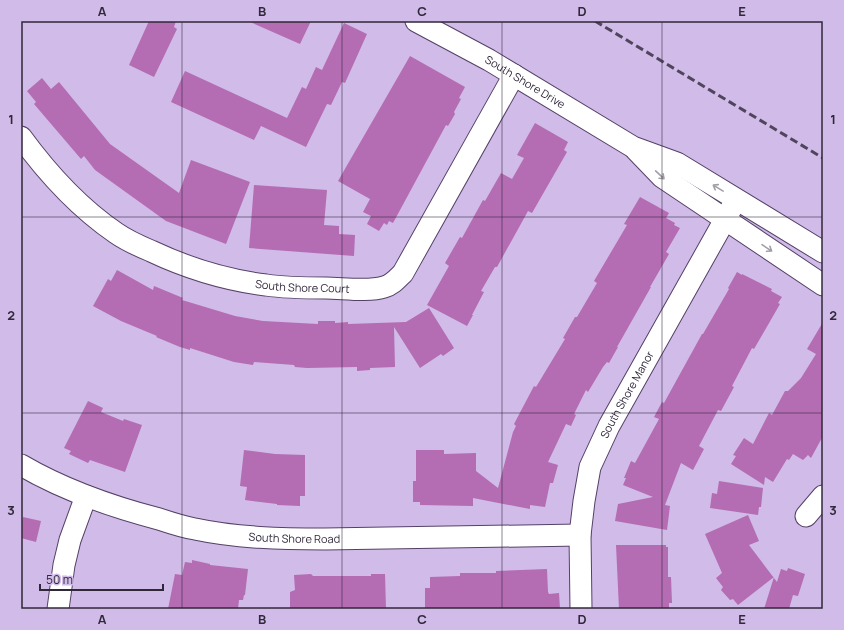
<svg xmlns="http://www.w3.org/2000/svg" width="844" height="630" viewBox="0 0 844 630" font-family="Manrope,sans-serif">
<rect width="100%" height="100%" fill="#d1bbe8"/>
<path fill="#b46cb3" d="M149,21h27l-2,6 3,2 -23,48 -25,-12z
M248,21h63l-11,23z
M344,23l23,11 -22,49 -3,-1 -11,23 -4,-1 -21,43 -45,-21 -7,14 -83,-38 14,-31 102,47 15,-31 4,2 10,-22 6,3z
M410,56l55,31 -6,11 2,1 -7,13 1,2 -7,12 -2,-1 -53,98 -4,-2 -2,4 -3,-2 -5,8 -12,-7 4,-8 -8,-4 7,-13 -32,-18z
M42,78l9,11 8,-7 51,62 69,49 12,-33 59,22 -24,62 -60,-23 -71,-51 -11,-14 -3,3 -47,-55 2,-2 -9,-11z
M535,123l33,19 -4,8 3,2 -35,61 -4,-2 -31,56h-2l-14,24 3,1 -12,23h1l-6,11 -40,-21 22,-39 -4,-3 15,-26 2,1 21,-38 2,1 16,-28 11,6 12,-21 -7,-3z
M254,185l73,5 -3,35 15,1v8l16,1 -1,21 -105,-8z
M640,197l29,16 -3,5 9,5 -1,2 6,3 -14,24 3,2 -19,33h1l-34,60h1l-9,16 -2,-1 -4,5 -15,25 -2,-2 -12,24 2,1 -5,11 -5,-2 -18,38 10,3 -5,18h-3l-5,24 -15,-2v4l-57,-11v8l-53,-1v-3h-7v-21h3v-31h28v4l32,-1v18l22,17 15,-56 3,-6 -2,-2 20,-38 2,1 29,-48 -2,-1 12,-21h2l20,-34 -3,-2 33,-56 -3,-1z
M117,270l36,20 1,-4 29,12 -1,2 53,16 28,5 55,3v-3h17v2l13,-1v2l58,-2 23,-14 25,40 -11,8 -2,-2 -21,14 -26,-41 1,40 -25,1v2l-13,1v-4l-50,1 -12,-1 -1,-2 -40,-3 -1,3 -19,-3 -44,-14v2l-10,-3 -24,-10 1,-1 -36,-15 -28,-15 15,-27 3,2z
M737,272l5,3v-1l30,15 -1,2 11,6 -4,6 2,1 -26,45 -2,-1 -20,38 2,1 -13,24 -3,-1 -19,36 5,3 -11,21 -12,-7 -16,42 5,1 -3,24 -52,-9 3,-17 35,-7 -30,-12 3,-7h-2l7,-17 4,2 24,-44 -5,-2 8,-15 2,1 38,-69h1l26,-45 -1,-1z
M823,322v114l-12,22 -3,-3 -5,5 -10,-6 -4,6 -2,-1 -14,23 -8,-5 -1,8 -33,-21 5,-8 -3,-1 11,-17 9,6 16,-31 3,2 13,-24h3l13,-13 15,-24 -9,-5z
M88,401l15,7 -2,4 22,9 1,-2 18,6 -17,47 -35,-12 -2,3 -19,-9 2,-3 -7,-3z
M244,450l31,4 30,1v41h-5v10l-23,-1v-1l-32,-4 2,-13 -7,-1z
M719,481l44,7 -2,19h-2l-1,8 -48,-7 2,-15 5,1z
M748,515l11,26 -10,4 28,37 4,-13 6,2 1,-3 17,6 -7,22 -5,-1 -4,14h-25l10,-32 -36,28 -5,-6 -3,1 -9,-10 2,-3 -7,-9 6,-5 -17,-39z
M23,517l18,4 -5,21 -15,-4v-13z
M616,545h50v2h2v30h3l1,26h-3v6h-50z
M192,560l18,4v1l38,4 -3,26h-1l-1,5h-4l-1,9h-70l7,-35 7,1 3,-13 7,1z
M547,569l1,23 1,2 10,-1 1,16h-135v-21h5v-11l30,-1v-3h36v-2z
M311,574l2,2h58v-2h14l1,35h-96v-17l5,-2 -1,-15z"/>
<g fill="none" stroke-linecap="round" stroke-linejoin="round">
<g stroke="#544167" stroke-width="23">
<g id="minor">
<path id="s1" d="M416,21l73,39 144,87 44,16 146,89"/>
<path id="s2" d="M21,137c27,37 57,70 95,96 10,7 23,13 35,18 36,17 75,29 115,34 20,3 40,3 60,3 16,0 43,4 58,-1 8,-2 13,-8 19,-14l111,-198"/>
<path d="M636,150l26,27 161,108"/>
<path id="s3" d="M21,465c41,24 92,42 138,54 12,4 24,8 36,10 42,9 87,10 130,10l255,-4"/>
<path d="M806,516l17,-20"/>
<path d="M58,609l6,-44 6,-25 16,-44"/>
<path id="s4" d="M581,609l-1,-74 4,-34 6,-34 19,-41 127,-226"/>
</g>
</g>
<use href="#minor" stroke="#fff" stroke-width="21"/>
<path stroke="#51455d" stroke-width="3" stroke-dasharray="8 4" stroke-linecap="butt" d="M595,21l228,137"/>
</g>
<defs><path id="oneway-shaft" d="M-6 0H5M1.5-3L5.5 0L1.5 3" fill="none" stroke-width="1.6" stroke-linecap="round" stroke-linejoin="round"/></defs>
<g stroke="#a29ea6">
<use href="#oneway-shaft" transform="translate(660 175) rotate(43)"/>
<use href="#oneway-shaft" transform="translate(718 188) rotate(-149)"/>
<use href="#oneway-shaft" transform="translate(767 248) rotate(34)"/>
</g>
<path fill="none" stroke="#302739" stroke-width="1" stroke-opacity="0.55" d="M182,21v588M342,21v588M502,21v588M662,21v588M21,217h802M21,413h802"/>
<g text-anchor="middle" stroke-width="4" stroke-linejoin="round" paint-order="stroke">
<g font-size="11" fill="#302739" stroke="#d1bbe8">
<text dy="4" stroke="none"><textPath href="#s1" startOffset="125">South Shore Drive</textPath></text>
<text dy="4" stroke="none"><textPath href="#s2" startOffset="332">South Shore Court</textPath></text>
<text dy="4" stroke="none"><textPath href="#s4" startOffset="224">South Shore Manor</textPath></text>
<text dy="4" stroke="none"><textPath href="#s3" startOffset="286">South Shore Road</textPath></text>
</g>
</g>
<rect width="844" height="630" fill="none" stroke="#d1bbe8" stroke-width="44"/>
<path d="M40 584v6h123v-6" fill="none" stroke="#302739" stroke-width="2"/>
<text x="46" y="584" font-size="12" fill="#302739" stroke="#d1bbe8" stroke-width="3" paint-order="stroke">50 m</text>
<rect x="22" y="22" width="800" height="586" fill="none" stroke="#302739" stroke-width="1.5"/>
<g font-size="13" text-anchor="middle" font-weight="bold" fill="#302739">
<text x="102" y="16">A</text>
<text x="262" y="16">B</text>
<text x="422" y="16">C</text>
<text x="582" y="16">D</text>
<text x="742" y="16">E</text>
<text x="11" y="124">1</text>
<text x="833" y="124">1</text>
<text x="11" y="320">2</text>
<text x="833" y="320">2</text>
<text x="11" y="515">3</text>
<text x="833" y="515">3</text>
<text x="102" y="624">A</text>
<text x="262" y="624">B</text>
<text x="422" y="624">C</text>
<text x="582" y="624">D</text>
<text x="742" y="624">E</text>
</g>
</svg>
